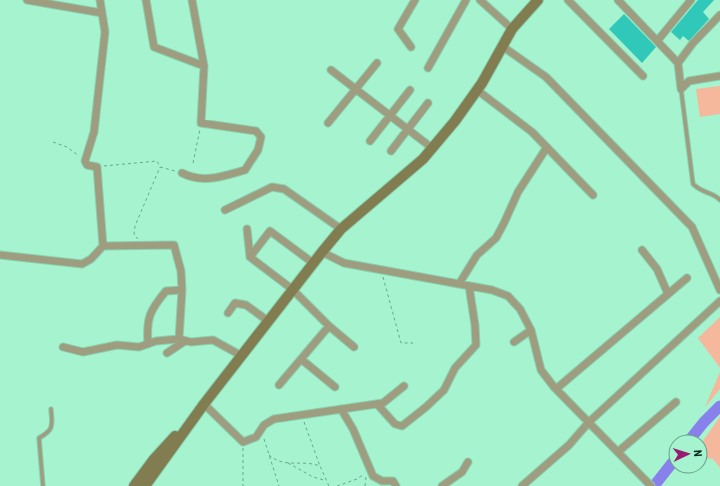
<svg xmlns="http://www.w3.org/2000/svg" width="720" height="486" viewBox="0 0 720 486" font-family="'Roboto Condensed',sans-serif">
<rect width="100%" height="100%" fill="#a5f3cf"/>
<path fill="#f6b89d" d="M720,86v28l-20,3 -4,-28z
M720,317v51l-22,-30z
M720,372v17l-15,18z
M720,417v51l-7,-9 -13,-2v-12z"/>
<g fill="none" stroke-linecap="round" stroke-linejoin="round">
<path stroke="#8881ec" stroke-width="11" d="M688,442l16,-20 16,-16
M654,486l22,-28"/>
</g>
<path fill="#30c9b9" d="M698,0h16l-11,12 6,7 -20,22 -6,-5 -3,4 -9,-8z
M624,14l32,33 -14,16 -33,-34z"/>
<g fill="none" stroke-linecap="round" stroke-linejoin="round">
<g stroke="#89cfaf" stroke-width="5.5">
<path id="service" d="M681,89l12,95c10,10 20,8 27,16
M43,486l-4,-48c16,-9 13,-13 12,-29"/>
</g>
<g stroke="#89cfaf" stroke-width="9">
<path id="minor" d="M27,0l75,13
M100,0l5,32 -11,100 -9,29 2,4 10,2 6,79
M146,0l8,47 50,19
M480,0l32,29
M568,0l75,76
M618,0l60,63 3,26 8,-8 31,-5
M658,40l33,-40
M502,46l44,31 146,150 28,63
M411,47l-13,-18 17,-29
M678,63l15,-20 27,-28
M428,68l38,-68
M331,70l101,78
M477,90l55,42 61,63
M328,123l49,-60
M370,141l40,-51
M391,151l37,-48
M182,173c22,11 41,3 63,-3l13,-20 3,-13 -5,-6 -55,-8 3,-57 -12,-66
M225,210l47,-23 12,2 57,40
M247,229l3,28
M642,250l15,19 11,25
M322,252l22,11 148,27 16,6 12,13 11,21 10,40 13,17 97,99
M0,255l82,9 9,-5 12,-13 71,-1 7,26 1,19 -3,49 12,3 22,-2 29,16
M313,263l-43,-32 -20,26 42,32 37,37 25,21
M459,284l18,-29 19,-17 8,-15 14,-31 29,-45
M228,313l7,-10 11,2 22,16
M514,342l17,-12
M148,344c-2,-26 2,-34 18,-53l16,-1
M63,347l20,5 34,-7 22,2 17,-6 23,-2
M167,353l18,-12
M301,359l34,28
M279,385l50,-59
M556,389l131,-111
M204,404l39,38 13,-5 8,-12 10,-6 109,-16 21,-17
M377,404l18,20 7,2 24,-19 18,-17 11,-22 21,-23 -1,-20 -6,-39
M341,409l12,20 20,47 9,5h11l3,5
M619,451l57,-49
M442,486l20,-14 6,-10
M522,486l47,-41 20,-23 131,-121"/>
</g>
<g stroke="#89cfaf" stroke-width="12">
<path id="secondary" d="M134,486l20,-27 21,-23
M145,486l59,-82 118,-152 19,-23 82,-70 32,-38 27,-38 30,-54 26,-29"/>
</g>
<path stroke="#6aa88c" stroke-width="1" stroke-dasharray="3 3" stroke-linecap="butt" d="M53,142l14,5 12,9
M193,163l7,-34
M104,166l53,-5 3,6 15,4
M138,239l-4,-4 1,-9 25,-59
M383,277l18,66h12
M304,422l16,44
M264,439l15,47
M243,448v38
M269,455c16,14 32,4 51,11l9,20
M288,463l25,14 11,3
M337,486l20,-7 7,-5
M365,486l1,-9"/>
<use href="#service" stroke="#9f9d80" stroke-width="3.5"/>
<use href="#minor" stroke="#9f9d80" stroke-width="7"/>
<use href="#secondary" stroke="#817d51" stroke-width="10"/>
</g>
<g transform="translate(688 454) rotate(86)"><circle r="19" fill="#a5f3cf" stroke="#66a287"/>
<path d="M0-3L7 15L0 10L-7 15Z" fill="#981a71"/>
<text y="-6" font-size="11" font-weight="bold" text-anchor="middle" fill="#07291c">N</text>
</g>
</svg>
